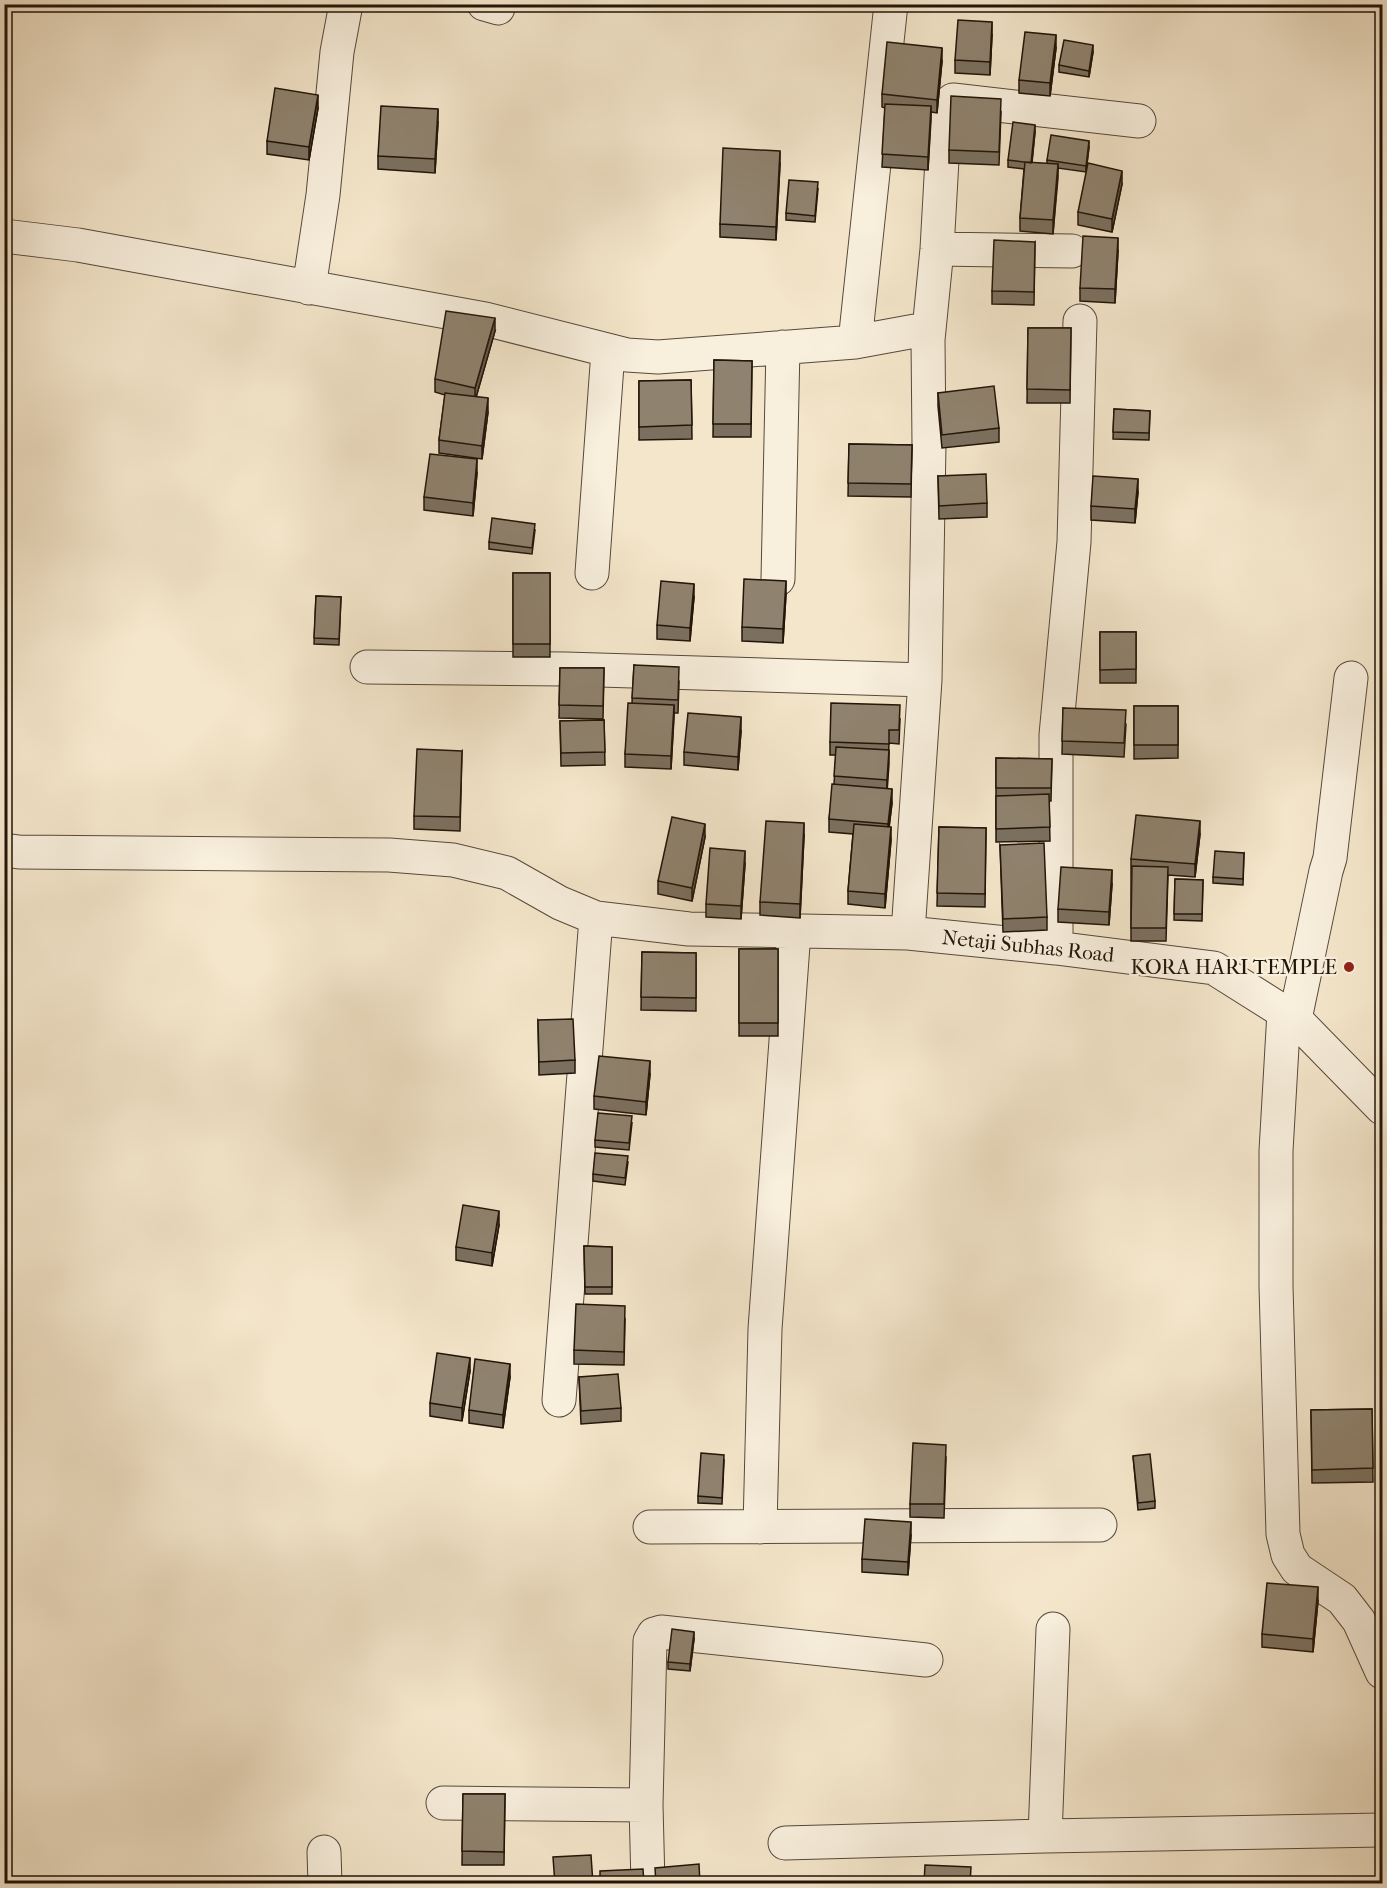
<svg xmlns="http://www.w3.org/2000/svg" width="1387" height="1888" viewBox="0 0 1387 1888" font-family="'IM FELL French Canon',serif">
<rect width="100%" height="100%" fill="#f4e6cb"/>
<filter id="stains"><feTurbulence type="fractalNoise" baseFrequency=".00333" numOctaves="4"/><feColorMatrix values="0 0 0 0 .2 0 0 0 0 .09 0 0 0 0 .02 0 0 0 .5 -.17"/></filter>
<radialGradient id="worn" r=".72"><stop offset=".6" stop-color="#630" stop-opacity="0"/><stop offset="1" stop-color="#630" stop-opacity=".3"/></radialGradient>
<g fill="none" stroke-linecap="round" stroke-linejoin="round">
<g stroke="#56493a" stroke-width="35">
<path id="minor" d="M484,4l14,4
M4,236l74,9 407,74 142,36 31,2 197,-15 60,-11 9,2 4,7 1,104 -4,236 -17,253 -219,-4 -93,-11 -36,-15 -53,-30 -54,-13 -64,-5 -370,-3 -15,-2
M937,249l135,2
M309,288l14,-93 14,-143 9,-48
M928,340l9,-91 8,-143 8,-6 186,21
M855,342l36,-338
M592,573l16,-222
M778,579l5,-232
M367,667l199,2 359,11
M908,933l148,15 158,20 81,51 87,89
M1056,948v-213l18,-193 6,-221
M1284,1012l-8,139v135l7,248 5,21 9,14 45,30 17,22 23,51
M1295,1019l31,-148 4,-13 21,-180
M559,1400l37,-482
M650,1527l450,-2
M760,1527l5,-198 29,-398
M443,1803l203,2
M1045,1836l8,-207
M785,1843l260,-7 337,-6
M324,1852l1,32
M648,1884l-2,-79 4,-164 4,-7 7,-2 265,28"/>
</g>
<use href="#minor" stroke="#f8efdd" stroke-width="33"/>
</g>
<path fill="#7b705f" stroke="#221509" stroke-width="1.5" d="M992,35l-2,40 -35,-2v-13z
M1056,48l-6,48 -31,-3v-13z
M1093,52l-4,25 -30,-5v-7z
M942,61l-5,52 -6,-1 -3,58 -46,-3 3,-59 -3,-1v-13z
M318,108l-9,52 -42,-6v-13z
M1001,112l-2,53 -50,-2v-13z
M438,122l-3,51 -57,-4v-13z
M1035,132l-3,31 15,1v-4l42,-13 -3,25 -28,-4 -5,66 -33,-3v-13l4,-49 -16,-2v-7z
M780,164l-4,76 -56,-3v-13z
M1122,184l-10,48 -34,-7v-13z
M818,189l-3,33 -29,-2v-7z
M1035,242l-1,63 -42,-1v-13z
M1118,251l-3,52 -35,-2v-13z
M1028,328h43l-1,75h-43z
M495,331l-19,66 12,15 -6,47 -43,-6v-13l6,-45 -10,-3v-13z
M714,360l38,1 -1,76h-38z
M691,380l1,59 -53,1v-59z
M938,393l61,35v14l-57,6 -4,-42z
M1114,409l36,2 -1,29 -36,-1z
M849,444l63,1 -1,52 -63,-1z
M477,473l-4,43 -49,-6v-13z
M938,476l49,27v14l-48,2z
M1138,492l-3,31 -44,-3v-14z
M535,530l-3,24 -43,-5v-7z
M513,573h37v84h-37z
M786,594l-3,49 -41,-2v-14z
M316,596l25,1 -2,48 -25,-1z
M694,597l-4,44 -33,-2v-14z
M1100,632h36v51h-36z
M634,665l45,16 -1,32h-4l-3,56 -46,-2v-13l7,-51z
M560,668h44l-1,51 -44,-1z
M1134,706h44v52l-44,1z
M1063,708l63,16 -2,33 -62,-3z
M900,719l-1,25 -10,-1 -2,46 5,14 -3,24 2,13 -6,68 -37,-4v-13l5,-57 -24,-2v-13l5,-35 2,-29h-6v-13z
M604,720l1,45 -44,1 -1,-45z
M741,731l-3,39 -54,-5v-13z
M462,751l-2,80 -46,-2v-13z
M996,758l56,1 -1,42h-2l1,40 -54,1z
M939,827l47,1 -1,79 -48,-1z
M1200,834l-5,43 -27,-2 -2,66h-35v-82z
M804,836l-4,82 -40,-3v-13z
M705,837l-13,64 -34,-7v-13z
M1000,845l47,72v13l-44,2z
M1244,853l-1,32 -30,-2v-6z
M745,864l-4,55 -35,-2v-13z
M1175,879l28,1 -1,41 -28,-1z
M1112,884l-3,41 -51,-3v-13z
M739,949h39v87h-39z
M642,952l54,1v58l-55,-1z
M538,1020l37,40v13l-36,2z
M650,1074l-4,41 -52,-6v-13z
M632,1123l-3,27 -34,-3v-7z
M628,1162l-3,23 -32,-4v-7z
M499,1225l-7,41 -36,-6v-13z
M584,1246l28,1v47h-27z
M625,1319l-1,46 -50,-1v-14z
M470,1371l-8,50 -32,-5v-13z
M510,1377l-7,51 -34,-5v-13z
M579,1377l42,31v13l-40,3z
M1372,1409l1,73 -61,1 -1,-73z
M1133,1456l22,45v7l-17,2z
M946,1458l-2,60 -34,-1v-13z
M724,1461l-2,43 -24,-1v-7z
M911,1535l-3,40 -46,-3v-13z
M1318,1601l-5,51 -51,-5v-13z
M694,1639l-4,32 -22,-2v-7z
M463,1794h42l-1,71h-42z"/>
<path fill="#645b4d" stroke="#221509" stroke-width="1.5" d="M992,22v13l-2,40v-13z
M1056,35v13l-6,48v-13z
M1093,45v7l-4,25v-6z
M942,48v13l-5,52v-13z
M318,95v13l-9,52v-13z
M931,106v14l-3,50v-13z
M438,109v13l-3,51v-14z
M1035,125v7l-4,38v-7z
M1089,141v6l-3,25v-6z
M780,151v13l-4,76v-13z
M1058,164v14l-5,56v-14z
M1122,171v13l-10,48v-13z
M1118,238v13l-3,52v-14z
M495,318v13l-20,70v-13z
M488,398v14l-6,47v-13z
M477,459v14l-4,43v-13z
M1138,479v13l-3,31v-14z
M786,581v13l-3,49v-14z
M694,584v13l-4,44v-13z
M674,705v13l-3,51v-13z
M741,717v14l-3,39v-13z
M889,750v14l-2,29v-13z
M892,789v14l-4,34v-13z
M1200,821v13l-5,43v-13z
M804,823v13l-4,82v-14z
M705,824v13l-13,64v-13z
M891,827v13l-6,68v-14z
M745,851v13l-4,55v-13z
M1112,870v14l-3,41v-13z
M650,1061v13l-4,41v-13z
M499,1211v14l-7,41v-13z
M470,1358v13l-8,50v-13z
M510,1364v13l-7,51v-13z
M911,1522v13l-3,40v-13z
M1318,1587v14l-5,51v-13z
M694,1632v7l-4,32v-7z"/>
<path fill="#8f826e" stroke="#221509" stroke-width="1.5" d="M958,20l34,2 -2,40 -35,-2z
M1025,32l31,3 -6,48 -31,-3z
M1064,40l29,5 -4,26 -30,-6z
M887,42l55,6 -5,52 -55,-6z
M275,88l43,7 -9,52 -42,-6z
M951,96l50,3 -2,53 -50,-2z
M885,104l46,2 -3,51 -46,-3z
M381,106l57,3 -3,50 -57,-3z
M1013,122l22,3 -4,38 -23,-3z
M1051,135l38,6 -3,25 -39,-6z
M723,148l57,3 -4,76 -56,-3z
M1025,162l33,2 -5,56 -33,-2z
M1088,163l34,8 -10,48 -34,-7z
M789,180l29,2 -3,34 -29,-3z
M1083,236l35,2 -3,51 -35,-1z
M994,240l41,2 -1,50 -42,-1z
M446,311l49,7 -20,70 -40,-9z
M1028,328h43l-1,62 -43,-1z
M714,360l38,1 -1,63h-38z
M691,380l1,45 -53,2v-46z
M994,386l5,42 -57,7 -4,-42z
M445,393l43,5 -6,48 -43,-6z
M1114,409l36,2 -1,22 -36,-1z
M849,444l63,1 -1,39 -63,-1z
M430,454l47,5 -4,44 -49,-6z
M986,474l1,29 -48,3 -1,-30z
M1093,476l45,3 -3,30 -44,-3z
M492,518l43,6 -3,24 -43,-6z
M513,573h37v71h-37z
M744,579l42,2 -3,48 -41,-2z
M661,581l33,3 -4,44 -33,-3z
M316,596l25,1 -2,42 -25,-1z
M1100,632h36v37l-36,1z
M634,665l45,2 -1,33 -46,-2z
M560,668h44l-1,38 -44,-1z
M628,703l46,2 -3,51 -46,-2z
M831,703l69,2 -1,25h-10v14l-59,-2z
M1134,706h44v39h-44z
M1063,708l63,2 -2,33 -62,-2z
M688,713l53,4 -3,40 -54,-5z
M604,720l1,32 -44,1 -1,-32z
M836,747l53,3 -2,30 -53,-4z
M417,749l45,2 -2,66 -46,-1z
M996,758l56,1 -1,29h-55z
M832,784l60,5 -4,35 -59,-5z
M1049,794l1,33 -54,2v-33z
M1136,815l64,6 -5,43 -64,-5z
M672,817l33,7 -13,64 -34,-7z
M766,821l38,2 -4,81 -40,-2z
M854,824l37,3 -6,67 -37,-3z
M939,827l47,1 -1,66 -48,-1z
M1044,843l3,74 -44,2 -3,-74z
M710,848l35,3 -4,55 -35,-2z
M1215,851l29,2 -1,26 -30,-2z
M1132,866l36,1 -2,61h-35z
M1061,867l51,3 -3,42 -51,-3z
M1175,879l28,1 -1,34h-28z
M739,949h39v74h-39z
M642,952l54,1v45l-55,-1z
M573,1019l2,41 -36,2 -1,-42z
M599,1056l51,5 -4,41 -52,-6z
M598,1113l34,3 -3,27 -34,-3z
M595,1153l33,3 -3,22 -32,-4z
M463,1205l36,6 -7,42 -36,-6z
M584,1246l28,1v40h-27z
M576,1304l49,2 -1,46 -50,-2z
M437,1353l33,5 -8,50 -32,-5z
M475,1359l35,5 -7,51 -34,-5z
M618,1374l3,34 -40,3 -2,-34z
M1372,1409l1,59 -61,2 -1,-60z
M913,1443l33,2 -2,59h-34z
M701,1453l23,2 -2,43 -24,-2z
M1150,1454l5,47 -17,2 -5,-47z
M865,1519l46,3 -3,40 -46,-3z
M1267,1583l51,4 -5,52 -51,-5z
M672,1629l22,3 -4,32 -22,-2z
M463,1794h42l-1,58 -42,-1z
M591,1855l2,29h-38l-2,-27z
M699,1864l1,20h-44l-1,-16z
M925,1865l46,2 -1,17h-46z
M643,1869l1,15h-44v-13z"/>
<circle fill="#8f2418" stroke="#f8efdd" stroke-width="2" cx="1349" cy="967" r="6"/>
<g text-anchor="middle" stroke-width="4.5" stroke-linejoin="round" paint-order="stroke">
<g font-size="21" fill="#221509" stroke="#f8efdd">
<text transform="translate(1028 946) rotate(6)" y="7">Netaji Subhas Road</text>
</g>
<g font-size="21" fill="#221509" stroke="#f8efdd" text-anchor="end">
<text x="1337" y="974">KORA HARI TEMPLE</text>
</g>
</g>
<rect width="1387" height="1888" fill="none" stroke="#f4e6cb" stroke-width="24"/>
<rect x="6" y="6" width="1375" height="1876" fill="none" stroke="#221509" stroke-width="3"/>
<rect x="12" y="12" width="1363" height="1864" fill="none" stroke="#221509" stroke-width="1.5"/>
<rect width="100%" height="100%" filter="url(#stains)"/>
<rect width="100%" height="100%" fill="url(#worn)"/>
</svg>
